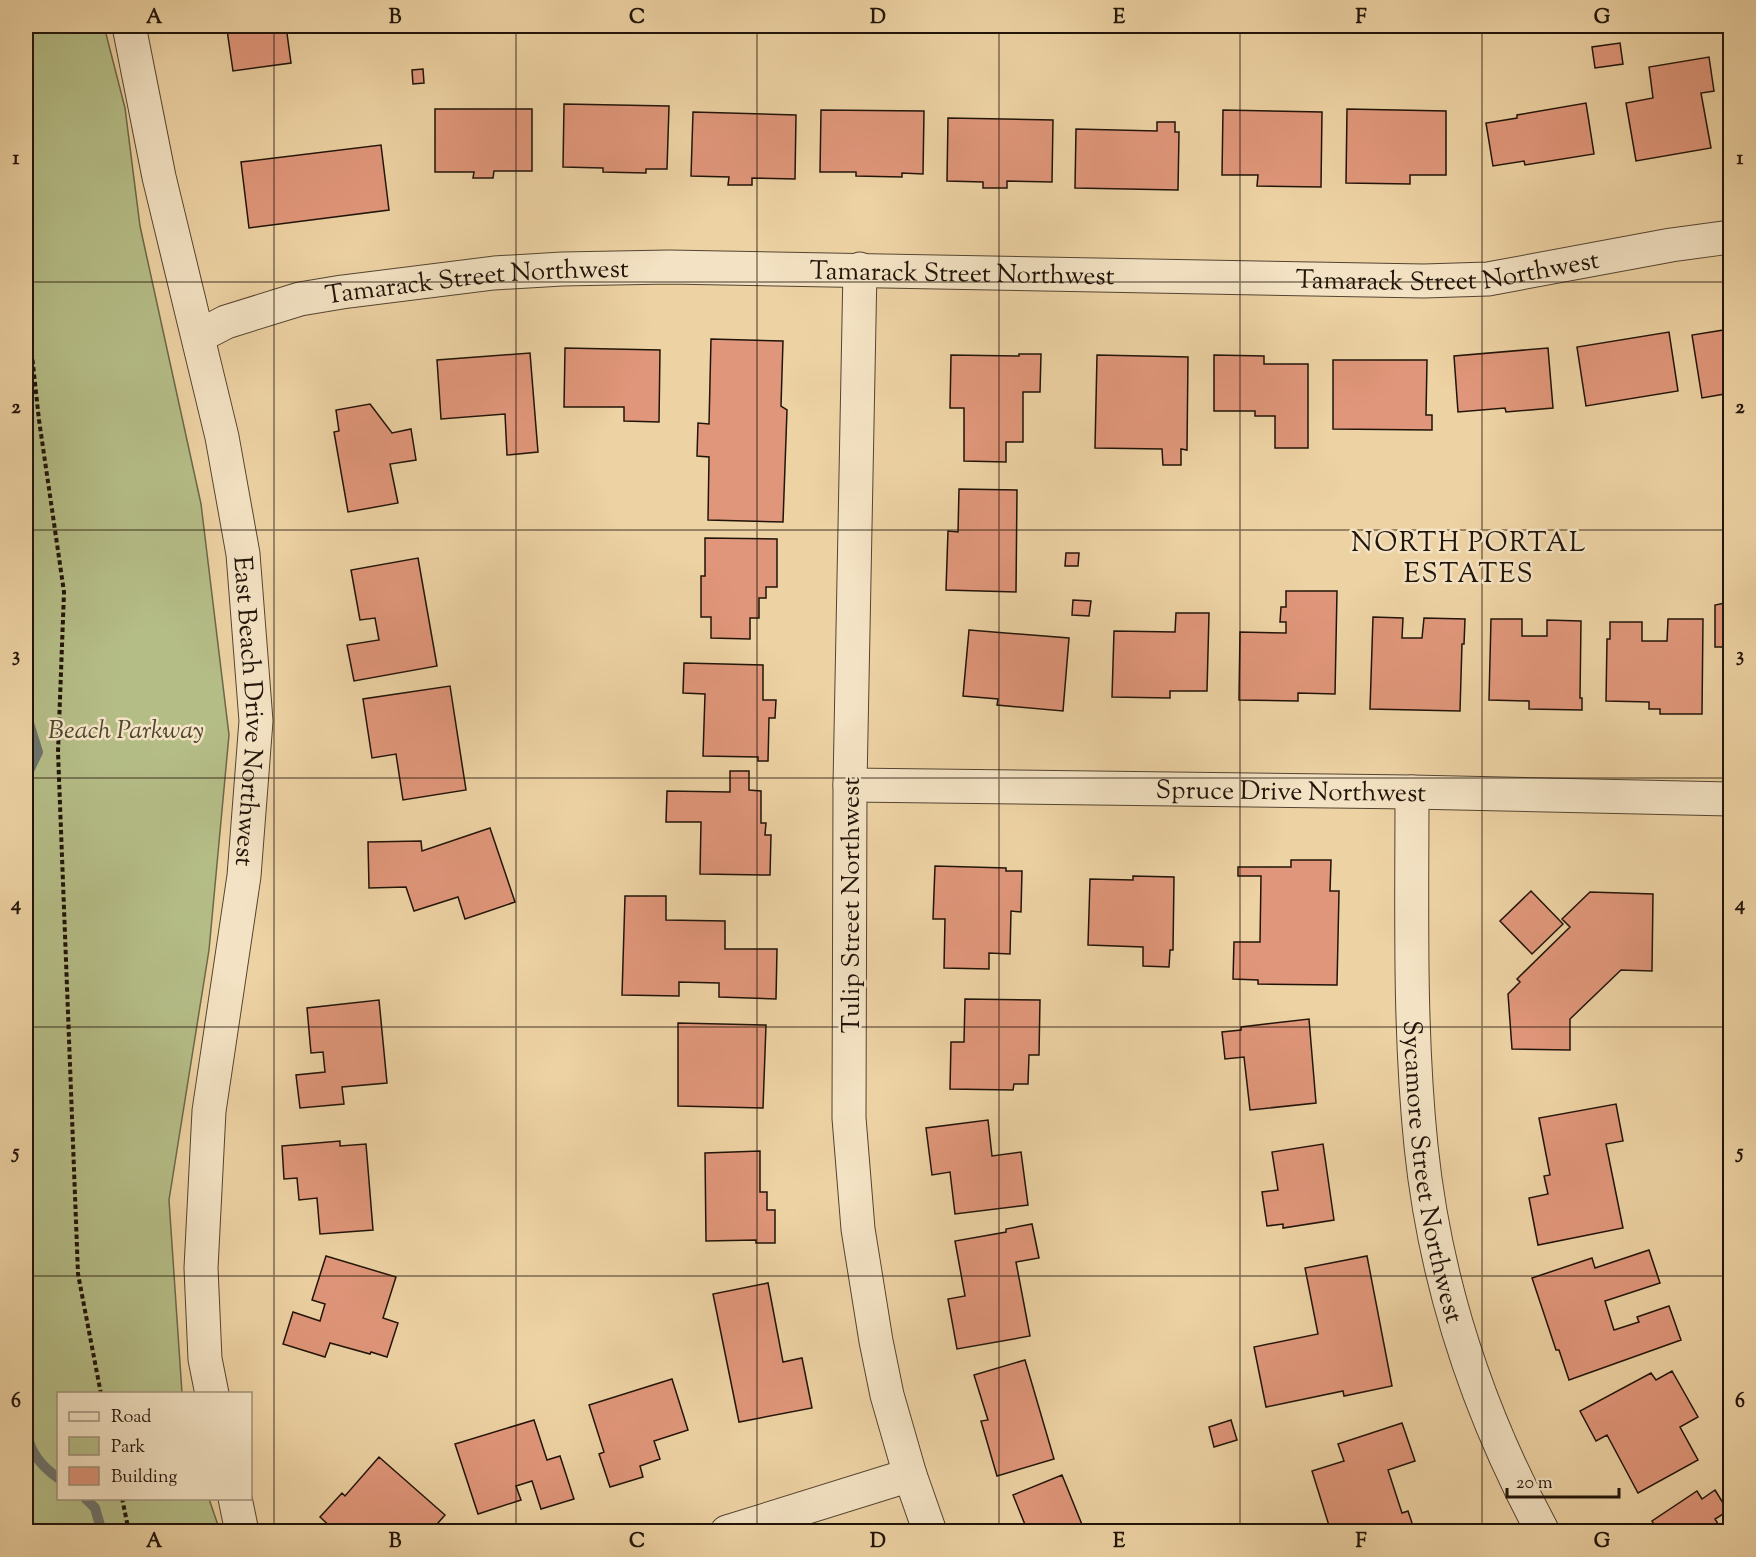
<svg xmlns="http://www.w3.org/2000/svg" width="1756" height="1557" viewBox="0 0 1756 1557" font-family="'Sorts Mill Goudy',serif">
<rect width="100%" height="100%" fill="#edd2a3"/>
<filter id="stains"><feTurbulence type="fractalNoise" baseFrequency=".00333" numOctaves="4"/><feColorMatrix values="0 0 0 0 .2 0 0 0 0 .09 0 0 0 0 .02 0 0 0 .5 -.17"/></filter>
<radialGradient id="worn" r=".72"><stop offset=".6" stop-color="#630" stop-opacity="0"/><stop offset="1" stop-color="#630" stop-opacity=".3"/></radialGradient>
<path fill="#b5bd87" stroke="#6b6848" stroke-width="1.5" d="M26,26h78l21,82 15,118 61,278 28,231 -20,215 -40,250 13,193 -124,1v104l151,1 11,32h-194z"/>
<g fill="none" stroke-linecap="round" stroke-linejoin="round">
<path stroke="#6d746f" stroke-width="10" d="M26,718l3,5 9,29 -12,25
M26,1431c5,22 14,34 32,47
M85,1498l10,10 7,24"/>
</g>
<path fill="#e0967a" stroke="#211409" stroke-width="1.5" d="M232,26h54l5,37 -58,8 -6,-41h5z
M1620,43l3,21 -28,4 -3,-21z
M1709,57l5,34 -13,2 10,55 -75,13 -10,-58 27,-5 -4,-31z
M423,69l1,14 -11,1 -1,-14z
M1586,103l8,51 -69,11 -1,-4 -31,5 -7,-43 31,-5v-3z
M564,104l105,2 -2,63h-21v4l-43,-1v-4l-40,-1z
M435,109h97v62h-38l-1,7h-20l1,-6h-39z
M1347,109l99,2v64h-36v9l-64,-1z
M821,110l103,1 -1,63 -21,-1v4l-46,-1v-4h-36z
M1223,110l99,2 -1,75 -64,-1 1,-11h-36z
M693,112l103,3 -1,64 -43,-1v7h-24l1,-8 -38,-1z
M948,118l105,2 -1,62 -45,-1v7h-24v-6l-36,-1z
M1157,122h18v10h4l-1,58 -103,-2 1,-59 81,2z
M381,145l8,65 -140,18 -8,-66z
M1730,329v64l-28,5 -10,-63z
M1669,332l9,59 -92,15 -9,-59z
M711,339l72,2 -2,65 6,4 -4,112 -75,-2 1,-63 -12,-1 1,-33 11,1z
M565,348l95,2 -1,72 -35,-1v-14h-60z
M1548,348l5,60 -47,4 -1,-4 -47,4 -4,-56z
M530,353l8,99 -31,3 -2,-41 -64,5 -4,-59z
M1019,354h22l-1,38h-17v50h-17v20l-42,-1v-53h-14l1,-53 68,1z
M1097,355l91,2 -1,93 -6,-1v16h-18l-1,-16 -67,-1z
M1214,355l50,1v8h44v84h-33v-32h-20v-5h-41z
M1333,360h94l-1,55h6v15l-99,-1z
M370,404l22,29 19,-4 5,31 -26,4 8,39 -50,9 -14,-80 5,-1 -3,-21z
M959,489l58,1 -1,102 -70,-2 2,-59 10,1z
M705,538l72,1v48h-11v11h-7v20h-9v21l-39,-1v-21h-10v-41h4z
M1066,553h13l-1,13h-13z
M418,558l19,108 -83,15 -7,-36 32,-5 -4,-22 -15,2 -9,-50z
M1286,591h51l-2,103 -37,-1v8l-59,-1 1,-68 46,1v-11h-6l1,-15h5z
M1073,600l18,1 -2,15 -17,-1z
M1730,602v45h-15v-42z
M1176,613h33l-2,78h-37v7l-58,-1 2,-66 61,1z
M1373,617l30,1 -1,20h20l2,-20 41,1 -1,25h-2l-2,67 -90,-2z
M1491,619h31v17h25v-16l34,1 -1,77h2v12l-53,-1v-8l-40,-1z
M1668,619h35l-1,95h-42v-5h-11v-7l-43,-1 1,-62h3v-17h32v19h25z
M969,630l100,8 -6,73 -66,-6 1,-6 -35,-3z
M684,663l79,2v35h13l-1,18h-6l-1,43h-10v-4l-55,-1 2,-62 -22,-1z
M450,686l16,104 -63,10 -7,-46 -24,4 -9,-59z
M730,771h19v19l12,1v32h5l-1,12h6l-1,40 -70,-1 1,-52h-35l1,-31 63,1z
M490,828l25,74 -50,17 -7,-22 -44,14 -8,-24 -37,1 -1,-46 53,-1 1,10z
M1291,860h40l-1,31h9l-2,94 -79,-1v-4l-25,-1 1,-37h26l1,-66h-23v-9h53z
M935,866l71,2v3h16l-1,41 -10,-1 -1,43 -21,-1v16l-45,-1 1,-49h-12z
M1133,876l41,1 -1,73h-3l-1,17 -26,-1v-19l-55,-2 2,-66 43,1z
M1531,891l32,33 -31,30 -32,-33z
M1590,892l63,2 -1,77 -31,-1 -51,49v31l-58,-1 -4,-55 12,-12 -3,-3 53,-52 -8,-8z
M625,896h41v24l59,1v28h52l-1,50 -57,-2v-14l-40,-1v14l-57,-1z
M965,999l75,1 -1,55h-10l-1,29h-14l-1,6 -63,-1 1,-47h13z
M379,1000l8,83 -45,4 2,17 -44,4 -4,-33 29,-3 -2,-20 -12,1 -4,-45z
M1309,1019l7,84 -66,7 -6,-53 -19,2 -3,-27 19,-2v-3z
M678,1023l88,2 -3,83 -85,-2z
M1616,1104l7,37 -17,3 17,84 -85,17 -9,-47 19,-4 -4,-18 6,-1 -11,-57z
M988,1120l4,36 29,-4 7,53 -73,9 -5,-42 -18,3 -6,-47z
M340,1141v5l26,-2 7,86 -53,4 -3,-36 -18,2 -2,-22 -13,1 -2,-33z
M1323,1144l11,76 -51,8v-4l-16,2 -5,-34 16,-2 -6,-38z
M760,1151v41h7v18h8v33h-19v-3l-50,1 -1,-88z
M1032,1224l7,34 -23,4 14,74 -73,13 -9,-50 17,-3 -10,-55 51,-9v-3z
M1649,1250l11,33 -55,18 9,29 25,-8 -2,-5 32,-11 12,34 -112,40 -10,-30h-3l-24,-72 60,-20 3,10z
M326,1256l70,21 -13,41 15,5 -11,34 -16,-5 -1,2 -40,-11 -5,14 -42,-13 10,-32 27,9 5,-17 -13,-4z
M1367,1256l25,130 -48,10 -1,-5 -77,16 -12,-60 64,-13 -13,-66z
M768,1283l15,79 19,-4 10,50 -73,14 -26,-128z
M1025,1360l29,99 -57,17 -16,-55 7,-1 -14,-45z
M1672,1371l26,46 -18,10 18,33 -60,33 -31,-58 -11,6 -16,-30 71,-38 5,7z
M672,1379l16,51 -34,11 6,18 -20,7 3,11 -33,10 -11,-33 5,-2 -15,-47z
M534,1420l13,40 13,-4 14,43 -33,10 -9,-28 -16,5 5,14 -43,14 -23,-70z
M1231,1420l6,20 -23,7 -5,-20z
M1402,1423l13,38 -27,9 14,43 6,-2 7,21h-84l-19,-61 32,-10 -6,-17z
M379,1457l66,58 -15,17h-75l-2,-2 -2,2h-15l-16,-15 22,-24 3,3z
M1062,1475l23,57h-57l-15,-37z
M1715,1490l13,21 -13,8 8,13h-65l-6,-11 45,-30 5,8z"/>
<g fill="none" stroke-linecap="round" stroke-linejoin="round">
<g stroke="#544430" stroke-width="35">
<g id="street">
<path id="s1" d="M129,26l30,151 63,260 21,117 13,167 -12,155 -35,235 -8,157 4,91 7,35"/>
<path d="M860,269l-10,516 -1,333 9,111 18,112 11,54 23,80 20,57"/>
<path id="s2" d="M199,336l27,-14 74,-23 42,-7 152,-19 68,-4 107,-2 755,14 64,-2 183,-34 59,-8"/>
<path id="s3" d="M850,785l562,7 318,7"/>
<path id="s4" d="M1412,792c0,118 -3,236 9,354 14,135 57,266 122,386"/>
<path d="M235,1498l7,34"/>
<path d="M727,1532l183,-57"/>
</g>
</g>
<path stroke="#211409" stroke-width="4" stroke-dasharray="4.5 3" stroke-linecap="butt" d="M26,183l3,10 -3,19
M26,300l13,120 25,172 -6,160 20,522 23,120
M122,1498l7,34"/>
<use href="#street" stroke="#f3e2c3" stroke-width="33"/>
</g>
<path fill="none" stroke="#211409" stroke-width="1.5" stroke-opacity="0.55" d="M274,26v1506M516,26v1506M757,26v1506M999,26v1506M1240,26v1506M1482,26v1506M26,282h1704M26,530h1704M26,778h1704M26,1027h1704M26,1276h1704"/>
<g text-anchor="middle" stroke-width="5" stroke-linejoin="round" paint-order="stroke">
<g font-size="26" fill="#211409" stroke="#f3e2c3">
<text dy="9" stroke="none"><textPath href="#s2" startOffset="1258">Tamarack Street Northwest</textPath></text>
<text dy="9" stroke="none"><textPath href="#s2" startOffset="772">Tamarack Street Northwest</textPath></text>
<text dy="9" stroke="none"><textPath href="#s2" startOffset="286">Tamarack Street Northwest</textPath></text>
<text dy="9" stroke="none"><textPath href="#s1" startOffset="698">East Beach Drive Northwest</textPath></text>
<text dy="9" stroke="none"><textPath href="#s3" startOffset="441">Spruce Drive Northwest</textPath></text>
<text transform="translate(850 905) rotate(-90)" y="9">Tulip Street Northwest</text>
<text dy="9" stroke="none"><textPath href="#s4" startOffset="381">Sycamore Street Northwest</textPath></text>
</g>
<g font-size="26" font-style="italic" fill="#4d472f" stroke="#f3e2c3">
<text x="126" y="738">Beach Parkway</text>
</g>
<g font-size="27" letter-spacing="1.5" fill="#211409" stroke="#f3e2c3">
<text x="1469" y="551">NORTH PORTAL<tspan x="1469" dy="31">ESTATES</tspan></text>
</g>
</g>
<rect width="1756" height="1557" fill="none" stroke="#edd2a3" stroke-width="66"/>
<rect x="57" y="1392" width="195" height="108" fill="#f3e2c3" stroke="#9f9079" stroke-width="1.5"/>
<rect x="69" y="1412" width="30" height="9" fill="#f3e2c3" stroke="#9f9079" stroke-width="1.5"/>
<text x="111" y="1422" font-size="18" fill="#211409">Road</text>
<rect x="69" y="1437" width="30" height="18" fill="#b5bd87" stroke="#9f9079" stroke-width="1.5"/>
<text x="111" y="1452" font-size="18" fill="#211409">Park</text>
<rect x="69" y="1467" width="30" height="18" fill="#e0967a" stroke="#9f9079" stroke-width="1.5"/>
<text x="111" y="1482" font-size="18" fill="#211409">Building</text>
<path d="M1507 1488v9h112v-9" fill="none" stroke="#211409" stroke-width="3"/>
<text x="1516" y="1488" font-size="18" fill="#211409" stroke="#f3e2c3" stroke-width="4.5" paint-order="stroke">20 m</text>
<rect x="33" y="33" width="1690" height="1491" fill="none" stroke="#211409" stroke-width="2"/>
<g font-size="20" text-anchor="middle" font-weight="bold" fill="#211409">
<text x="154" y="23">A</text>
<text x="395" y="23">B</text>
<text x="637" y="23">C</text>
<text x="878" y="23">D</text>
<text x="1119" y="23">E</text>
<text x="1361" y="23">F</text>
<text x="1602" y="23">G</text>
<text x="16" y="164">1</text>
<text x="1740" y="164">1</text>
<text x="16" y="413">2</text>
<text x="1740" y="413">2</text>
<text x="16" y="661">3</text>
<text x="1740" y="661">3</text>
<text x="16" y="910">4</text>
<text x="1740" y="910">4</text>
<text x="16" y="1158">5</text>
<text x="1740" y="1158">5</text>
<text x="16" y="1407">6</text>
<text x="1740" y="1407">6</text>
<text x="154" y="1547">A</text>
<text x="395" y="1547">B</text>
<text x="637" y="1547">C</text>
<text x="878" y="1547">D</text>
<text x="1119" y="1547">E</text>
<text x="1361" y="1547">F</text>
<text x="1602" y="1547">G</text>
</g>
<rect width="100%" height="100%" filter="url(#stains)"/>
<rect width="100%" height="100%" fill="url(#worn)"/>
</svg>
